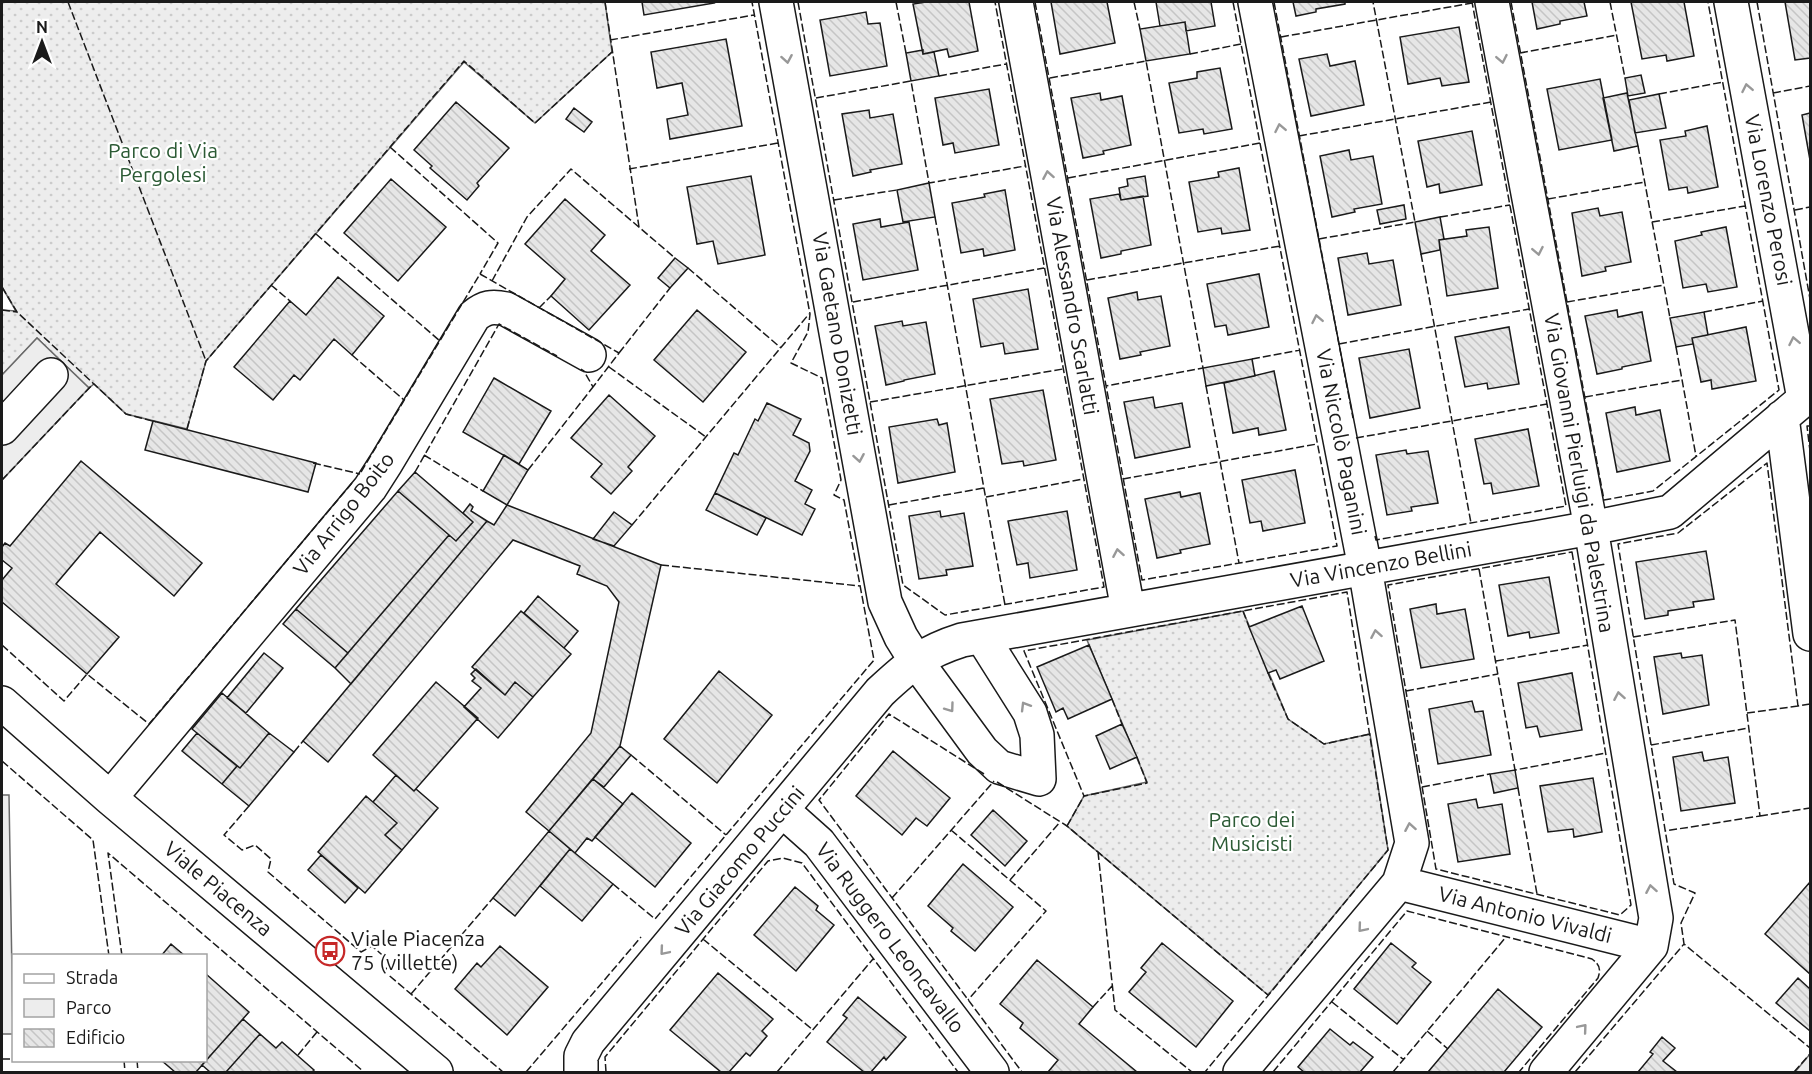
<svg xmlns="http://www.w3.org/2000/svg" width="1812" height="1074" viewBox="0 0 1812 1074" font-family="Ubuntu,sans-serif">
<defs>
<pattern id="green-dots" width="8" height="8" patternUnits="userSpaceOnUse" patternTransform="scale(1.5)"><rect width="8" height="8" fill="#ededed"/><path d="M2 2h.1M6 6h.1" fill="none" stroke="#cbcbcb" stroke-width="1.8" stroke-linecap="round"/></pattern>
<pattern id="building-back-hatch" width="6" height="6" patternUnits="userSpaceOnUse" patternTransform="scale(1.5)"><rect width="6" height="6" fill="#e6e6e6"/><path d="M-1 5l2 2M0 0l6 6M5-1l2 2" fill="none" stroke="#c5c5c5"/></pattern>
</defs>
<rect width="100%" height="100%" fill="#fff"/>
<path fill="url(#green-dots)" stroke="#6a6a6a" stroke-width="1.5" d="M2,2h603l7,50 -77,71 -71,-61 -258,299 -19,68 -61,-15 -32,-30 -5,4 -52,-50 -35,37v-65l14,1 -14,-24z
M1243,611l45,108 36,25 46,-10 18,116 -120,145 -201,-169 17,-30 63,-14 -60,-142z"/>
<path fill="#ededed" stroke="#6a6a6a" stroke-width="1.5" d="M37,338l52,50 -87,92v-105z
M2,795h7l4,239h-11z
M1810,1054v18h-16h1z"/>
<path fill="url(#building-back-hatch)" stroke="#1a1a1a" stroke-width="1.5" d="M642,2h71l1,1 -70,12z
M926,2h43l9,49 -29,6 -2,-8 -24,5 -10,-50z
M1051,2h56l8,41 -55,11z
M1156,2h55l4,24 -29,5 -1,-9 -25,4z
M1293,2h52v2l-29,5v3l-20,4z
M1532,2h52l3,14 -27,5v3l-23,5z
M1631,2h53l10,54 -27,5 -1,-6 -24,4z
M1785,2h25v56l-15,2z
M866,12l2,12 12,-1 7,43 -57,10 -10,-56z
M1185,22l5,32 -44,7 -6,-32z
M1459,27l10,55 -27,4 -2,-8 -32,6 -8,-47z
M726,39l16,87 -72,13 -3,-20 21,-4 -6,-32 -25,5 -6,-36z
M923,50v4l11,-2 5,24 -28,5 -5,-28z
M1327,54l3,12 25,-5 9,44 -53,11 -12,-57z
M1220,68l12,61 -28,5 -1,-5 -24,4 -10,-50 28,-5v-6z
M1641,75l4,18 -17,3 -3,-18z
M1600,79l12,61 -53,10 -12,-61z
M989,89l10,56 -44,8 -2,-10 -10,2 -8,-47z
M1100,93l1,7 21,-4 9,49 -28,6 1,3 -21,4 -12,-60z
M1627,93l11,53 -24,5 -11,-53z
M1659,94l7,34 -31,5 -6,-33z
M456,102l53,46 -32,35 2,3 -12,14 -37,-32 2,-2 -18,-16z
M574,108l18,14 -8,10 -18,-13z
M869,110l1,8 23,-4 9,50 -32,6 1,2 -18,4 -11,-62z
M1810,113v47l-8,-45z
M1707,126l11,61 -30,6 -1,-6 -18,3 -9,-50 26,-4 -1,-5z
M1472,131l10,54 -42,8 -1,-9 -12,3 -9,-46z
M1349,150l2,10 22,-4 9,48 -28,5 1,3 -23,5 -12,-61z
M1239,168l11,62 -28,4 -1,-6 -23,4 -9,-50 30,-5 -1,-5z
M751,176l14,79 -47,9 -5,-23 -16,3 -10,-57z
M1145,176l3,20 -27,4 -2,-12 9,-2 -1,-7z
M391,179l55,48 -48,54 -54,-48z
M929,183l6,34 -32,5 -6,-32z
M1005,190l10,60 -31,6 -1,-7 -22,4 -9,-50 33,-6 -1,-3z
M1119,194l2,6 22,-4 8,49 -30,6v3l-20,4 -11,-59z
M565,199l40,36 -14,16 39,34 -41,45 -38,-34 14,-17 -40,-35z
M1404,205l2,14 -26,5 -3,-14z
M1598,208l2,8 22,-4 9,50 -26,5 1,4 -24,5 -10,-63z
M1440,217l4,22 -5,1 1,10 -19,4 -6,-32z
M880,219l1,8 28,-5 9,48 -55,10 -10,-56z
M1489,227l9,61 -51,8 -8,-56 28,-4 -1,-6z
M1726,227l11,60 -29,5 -2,-8 -23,4 -8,-47 27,-6 -1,-3z
M1367,253l2,11 24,-4 8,45 -53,10 -10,-57z
M675,258l13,10 -18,20 -12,-10z
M1259,274l10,53 -41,8 -2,-10 -11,2 -8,-43z
M338,277l46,39 -32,39 -18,-16 -34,41 -6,-5 -21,25 -39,-33 56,-66 16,14z
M1028,289l10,60 -33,5 -2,-11 -22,4 -8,-48z
M1137,292l1,8 23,-4 9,50 -30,6 1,3 -21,4 -12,-61z
M697,310l49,42 -43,50 -49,-42z
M1617,310l1,7 24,-5 9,49 -29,6v2l-25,5 -12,-58z
M1704,312l4,23 -16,3 1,6 -17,3 -6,-29z
M902,321l1,5 23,-4 9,52 -31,6v1l-18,4 -11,-59z
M1509,327l10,57 -31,5 -1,-6 -22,4 -10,-50z
M1746,327l10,54 -44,8 -1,-9 -10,2 -9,-44z
M1409,349l11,59 -50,10 -11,-60z
M1252,359l3,17 -49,10 -3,-18z
M1274,371l12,59 -27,5 -1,-7 -25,5 -9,-50z
M494,378l57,33 -32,53 -56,-32z
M1043,390l13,70 -32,6 -1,-5 -21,3 -12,-65z
M609,395l46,41 -27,31 4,4 -21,23 -20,-17 11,-13 -31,-26z
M1153,397l2,11 27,-5 8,44 -55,11 -11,-56z
M767,403l34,16 -8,16 16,8 1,8 -15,30 17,9 -7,14 10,5 -13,26 -87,-42 19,-40 4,2 17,-36 3,2z
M1635,407l1,8 24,-5 10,51 -53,11 -11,-59z
M937,419l2,6 8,-2 8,49 -57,11 -9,-56z
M153,421l163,42 -8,29 -163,-42z
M1528,429l11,57 -46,8 -2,-11 -7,1 -9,-45z
M1406,450l1,4 21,-3 10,52 -27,4 1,4 -25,4 -11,-60z
M504,455l24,15 -21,35 -24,-14z
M81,461l121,102 -28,33 -74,-64 -44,52 63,53 -32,37 -85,-72v-22l10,-12 -10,-8v-13l3,-4 5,3z
M1295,470l10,53 -42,8 -2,-10 -11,2 -8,-43z
M415,472l58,50 -17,19 -58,-50z
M398,491l51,44 -101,118 -52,-44z
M1180,492l1,5 19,-4 10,51 -30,6 1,3 -24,5 -12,-59z
M715,493l51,25 -9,17 -51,-25z
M470,504l3,3 -2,4 16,10 -136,163 -16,-16 114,-133 7,6 17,-19 -10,-9z
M507,505l154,60 -41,181 -71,85 -23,-19 65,-79 28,-131 -12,-16 -30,-12 3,-8 -67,-26 -185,222 -25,-21 184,-220 7,4z
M940,511l1,6 23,-4 9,53 -27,4 1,5 -28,4 -10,-63z
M1067,511l10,59 -47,8 -2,-15 -11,2 -9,-44z
M614,512l18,13 -18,21 -21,-7z
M1706,551l8,48 -21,3 1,5 -26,4v4l-23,4 -9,-57z
M1549,577l10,56 -29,5 -1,-6 -21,4 -9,-51z
M538,596l40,35 -14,17 -40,-35z
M1436,604l1,10 28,-5 9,50 -53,9 -11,-59z
M1302,606l22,55 -44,18 -4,-9 -8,3 -19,-46z
M296,609l52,44 -13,15 -52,-44z
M521,611l50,43 -38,43 -18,-15 -10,13 -33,-28z
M1089,645l23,54 -44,20 -5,-11 -7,4 -19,-45z
M264,653l19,15 -37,45 -19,-15z
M1681,653l1,5 20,-3 7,50 -46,9 -9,-57z
M476,669l29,26 10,-13 18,15 -35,41 -34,-31 17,-19 -9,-7 3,-3 -4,-4z
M719,671l53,44 -55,68 -53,-44z
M1572,673l10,57 -42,7 -3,-11 -11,2 -8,-45z
M436,682l42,36 -64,73 -41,-36z
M222,693l47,40 -29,35 -48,-39z
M1472,701l3,11 8,-1 8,44 -53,9 -9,-55z
M1122,724l15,33 -27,12 -14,-33z
M197,733l40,33 -15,18 -40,-33z
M269,733l25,19 -45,54 -27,-22 15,-18 3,2z
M620,746l11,9 -27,32 -11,-8z
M893,751l57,47 -23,28 -11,-8 -14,17 -46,-39z
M1702,752l2,9 24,-4 7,46 -54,8 -8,-54z
M1515,770l3,18 -24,5 -4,-19z
M396,775l18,16 2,-2 22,19 -36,42 -17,-15 12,-12 -24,-21z
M1593,778l9,54 -28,5 -1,-8 -25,3 -8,-46z
M593,779l30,25 -31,37 -5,-3 -12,15 -26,-22z
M632,793l59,50 -36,44 -60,-50z
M366,796l31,27 -12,12 17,15 -37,43 -47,-41z
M1476,799l2,9 24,-4 8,50 -52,8 -10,-58z
M993,810l34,31 -22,25 -34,-31z
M549,831l21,18 -55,67 -22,-18z
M570,849l43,35 -31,37 -42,-35z
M321,855l37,33 -13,15 -37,-33z
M963,864l50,43 -38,44 -24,-20 2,-3 -25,-22z
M1810,882v92l-45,-40z
M795,887l23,19 -2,4 18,15 -38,46 -42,-36z
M1162,943l71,58 -37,46 -67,-55 17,-20 -5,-4z
M1391,943l25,20 -4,4 19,15 -34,42 -43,-35z
M171,944l14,12h-24z
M500,946l48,41 -41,48 -52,-46 22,-26 4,4z
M1037,960l56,47 -14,17 58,48h-89l10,-12 -38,-32 3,-5 -23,-19z
M718,973l55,46 -11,12 5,5 -17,20 -4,-3 -17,19h-8l-51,-42z
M206,974l43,38 -53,60h-21l-14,-12h45z
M1798,978l12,11v42l-34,-28z
M1498,989l44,38 -38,45h-76z
M858,997l48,40 -20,23 -2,-3 -13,15h-7l-37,-30 20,-24 -4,-3z
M243,1019l17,15 -34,38h-16l-8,-7z
M1330,1029l20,16 3,-3 20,15 -13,15h-56l-6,-5z
M260,1034l16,14 6,-6 32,28 -2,2h-86z
M1662,1037l13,11 -12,13 14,11h-39l15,-18 -3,-2z"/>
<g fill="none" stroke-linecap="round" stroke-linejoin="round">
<g stroke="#1a1a1a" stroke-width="36">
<path id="minor" d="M776,2l109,600 16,35 15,24 66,90 17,16 40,12 -2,-44 -7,-22 -48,-76
M1016,2l112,608
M1492,2l99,526 65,390 -5,28
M1731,2l73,397
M1782,417l28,217
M2,428l49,-53
M2,703l108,95 326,274
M110,798l260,-310 16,-25 88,-147c11,-9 18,-10 32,-7l83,46
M782,810l37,33 173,229
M1399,883l252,63
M581,1072v-16l7,-14 292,-350c29,-27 44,-40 82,-52l629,-112 79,-16 134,-113 6,-1
M1240,1072l159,-189 13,-40 -47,-275 -110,-566
M1546,1072l105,-126"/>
</g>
<use href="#minor" stroke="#fff" stroke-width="33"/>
<path stroke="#1a1a1a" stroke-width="1.5" stroke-dasharray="8 3" stroke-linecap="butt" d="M68,2l138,359
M605,2l34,225
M798,2l105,583 42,30 159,-28 -109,-585
M896,2l10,51
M1035,2l107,578 195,-34 -104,-544
M1134,2l6,27
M1274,2l79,416
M1511,2l93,498 49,-9 126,-101 -71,-388
M1610,2l15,76
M1757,2l53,297
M1281,37l191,-34
M610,40l144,-25
M1520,53l97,-18
M1190,54l51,-10
M939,76l67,-12
M1050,78l96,-17 57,307 -97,18
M1773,93l37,-7
M1659,94l64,-12
M816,98l95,-17 18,102 96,-17
M1299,136l192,-34
M1638,146l32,172
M390,147l108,96 -18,31
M629,169l149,-26
M1068,178l192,-35
M1548,199l97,-17
M834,200l63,-10
M1795,210l15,-3
M935,217l70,388
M1440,217l70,-12
M1652,222l93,-16
M316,234l124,107
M1319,239l96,-17 -42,-220
M1421,254l50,269
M688,268l93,80
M1087,280l193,-34
M492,281l35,-64 44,-48 104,89
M271,285l19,16
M2,287l15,25 109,102 30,8
M853,302l191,-34
M1567,302l97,-17
M539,308l12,-12
M2,310l15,2
M1704,312l59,-11
M1339,344l190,-35
M1676,347l20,109
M619,353l51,-65
M352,355l52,45
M1252,359l48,-9
M609,367l97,70
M1206,386l33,177
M1585,397l97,-17
M870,402l193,-33
M1810,426h-3l3,25
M187,429l19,-68 258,-300 71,62 77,-71
M1356,438l191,-34
M424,455l59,36
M313,463l47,11
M528,470l65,-83
M361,472l119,-198 139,79 -26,34 -9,-16 -3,-2
M415,472l84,-148 58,32
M1123,479l194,-35
M2,480l91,-96
M986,497l97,-18
M889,505l95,-17
M632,525l177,-211
M1375,536l1,4 190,-34 -94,-504
M1572,552l59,353 -11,10 -184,-46 -48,-284z
M661,565l199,21
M1479,569l36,201 91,-17
M1243,611l6,16
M1633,637l102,-17 25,196 -95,15
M2,645l62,56 23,-27 62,50 203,-241
M1496,661l92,-16
M1268,673l20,46 36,25 46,-10
M1406,691l92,-17
M1112,699l10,25
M1810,704l-12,2 -31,-243 -89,70 -60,11 56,340 21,9 -14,30 3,21 126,104
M1747,713l51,-7
M1651,745l98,-17
M294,752l9,-11
M631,755l95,80
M1137,757l10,26 -63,13 -60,-145 323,-59 41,258 -183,222
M2,761l91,79 16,116
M984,774l-95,-60 -70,86 203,272
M997,782l70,44 201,169
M1422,787l68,-13
M1518,788l19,106
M249,806l-25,29 18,15 13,-5 16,14 -3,13 93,80 11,-6 17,15 -4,11 118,100
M1760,816l50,-8
M1067,826l17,-30
M951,830l95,81 -78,89
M1098,852l17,158 77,62
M1010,880l50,-58
M613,884l42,35 219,-259 -30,-160 -10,-5 7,-15 -19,-102 -31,-15 17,-31 2,-18 -58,-312
M892,898l102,-117
M703,939l110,91
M122,956l-14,-103 256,219
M411,994l82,-96
M1332,1002l72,58
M1093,1007l19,-21
M1427,1031l21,18
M298,1055l19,-23
M2,1059h12
M124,1060l1,12
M137,1060l1,12
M526,1072l115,-135
M606,1072l-1,-15 163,-196 15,-3 19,5 156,209
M777,1072l96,-113
M1273,1072l134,-161 185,48c8,6 9,10 6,19l-79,94
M1393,1072l113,-135
M1575,1072l109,-128
M1794,1072l16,-18"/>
</g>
<defs><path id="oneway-chevron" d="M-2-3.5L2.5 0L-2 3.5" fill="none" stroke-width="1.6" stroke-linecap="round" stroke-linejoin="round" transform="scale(1.5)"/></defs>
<g stroke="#989898">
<use href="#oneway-chevron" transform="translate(787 59) rotate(80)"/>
<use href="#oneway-chevron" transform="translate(1502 59) rotate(79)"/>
<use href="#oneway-chevron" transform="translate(1747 88) rotate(-101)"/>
<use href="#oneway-chevron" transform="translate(1280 128) rotate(-101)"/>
<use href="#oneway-chevron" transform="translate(1048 175) rotate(-100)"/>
<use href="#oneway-chevron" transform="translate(1538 251) rotate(79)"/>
<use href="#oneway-chevron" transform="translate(1317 319) rotate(-101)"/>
<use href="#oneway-chevron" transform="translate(1794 341) rotate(-101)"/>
<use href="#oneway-chevron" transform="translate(859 458) rotate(80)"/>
<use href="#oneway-chevron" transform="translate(1118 553) rotate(-100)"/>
<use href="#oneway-chevron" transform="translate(1376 634) rotate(-100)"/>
<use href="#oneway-chevron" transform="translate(1619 696) rotate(-100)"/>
<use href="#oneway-chevron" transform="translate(1025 706) rotate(-121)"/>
<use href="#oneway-chevron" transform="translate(950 708) rotate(54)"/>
<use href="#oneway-chevron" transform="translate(1410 827) rotate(-100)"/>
<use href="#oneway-chevron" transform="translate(1651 889) rotate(-100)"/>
<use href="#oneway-chevron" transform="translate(1362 928) rotate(130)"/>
<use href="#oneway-chevron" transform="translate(664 951) rotate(130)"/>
<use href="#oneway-chevron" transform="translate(1583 1028) rotate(-50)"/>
</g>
<defs>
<g id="bus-ring" transform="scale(1.5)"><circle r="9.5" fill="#fff" stroke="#c62828" stroke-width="1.5"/><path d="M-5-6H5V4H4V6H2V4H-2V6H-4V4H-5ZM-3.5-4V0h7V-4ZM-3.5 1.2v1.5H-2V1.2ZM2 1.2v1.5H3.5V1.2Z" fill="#c62828"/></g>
</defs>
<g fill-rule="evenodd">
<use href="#bus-ring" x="330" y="951"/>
</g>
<g text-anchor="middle" stroke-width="4.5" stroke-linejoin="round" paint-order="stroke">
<g font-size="21" fill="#2b5a34" stroke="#fff">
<text x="163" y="158">Parco di Via<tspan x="163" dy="24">Pergolesi</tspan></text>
<text x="1252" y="827">Parco dei<tspan x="1252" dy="24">Musicisti</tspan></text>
</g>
<g font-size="21" fill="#1a1a1a" stroke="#fff">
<text transform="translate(1768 200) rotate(79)" y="7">Via Lorenzo Perosi</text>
<text transform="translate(1072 306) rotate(80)" y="7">Via Alessandro Scarlatti</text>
<text transform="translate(837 334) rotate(80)" y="7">Via Gaetano Donizetti</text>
<text transform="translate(1341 442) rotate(79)" y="7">Via Niccolò Paganini</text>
<text transform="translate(1579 473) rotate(80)" y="7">Via Giovanni Pierluigi da Palestrina</text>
<text transform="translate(344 514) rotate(-52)" y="7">Via Arrigo Boito</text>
<text transform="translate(1381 565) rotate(-10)" y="7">Via Vincenzo Bellini</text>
<text transform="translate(740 861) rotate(-50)" y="7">Via Giacomo Puccini</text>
<text transform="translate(218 889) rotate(40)" y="7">Viale Piacenza</text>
<text transform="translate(1525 915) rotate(14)" y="7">Via Antonio Vivaldi</text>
<text transform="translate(890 938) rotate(53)" y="7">Via Ruggero Leoncavallo</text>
</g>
<g font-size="21" fill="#1a1a1a" stroke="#fff" text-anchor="start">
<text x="351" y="946">Viale Piacenza<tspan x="351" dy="24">75 (villette)</tspan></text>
</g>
</g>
<rect width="1812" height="1074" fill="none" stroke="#1a1a1a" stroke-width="6"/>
<rect x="12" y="954" width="195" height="108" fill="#ffffff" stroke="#a3a3a3" stroke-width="1.5"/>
<rect x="24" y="974" width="30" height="9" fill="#ffffff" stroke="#a3a3a3" stroke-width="1.5"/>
<text x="66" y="984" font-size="18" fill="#1a1a1a">Strada</text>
<rect x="24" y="999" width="30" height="18" fill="#ededed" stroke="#a3a3a3" stroke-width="1.5"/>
<text x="66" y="1014" font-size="18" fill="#1a1a1a">Parco</text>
<rect x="24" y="1029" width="30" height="18" fill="url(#building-back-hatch)" stroke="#a3a3a3" stroke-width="1.5"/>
<text x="66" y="1044" font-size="18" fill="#1a1a1a">Edificio</text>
<g transform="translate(42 42)" stroke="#ffffff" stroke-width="4.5" paint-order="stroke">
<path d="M0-4.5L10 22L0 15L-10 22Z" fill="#1a1a1a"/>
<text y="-9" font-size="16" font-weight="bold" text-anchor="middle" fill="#1a1a1a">N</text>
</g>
</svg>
